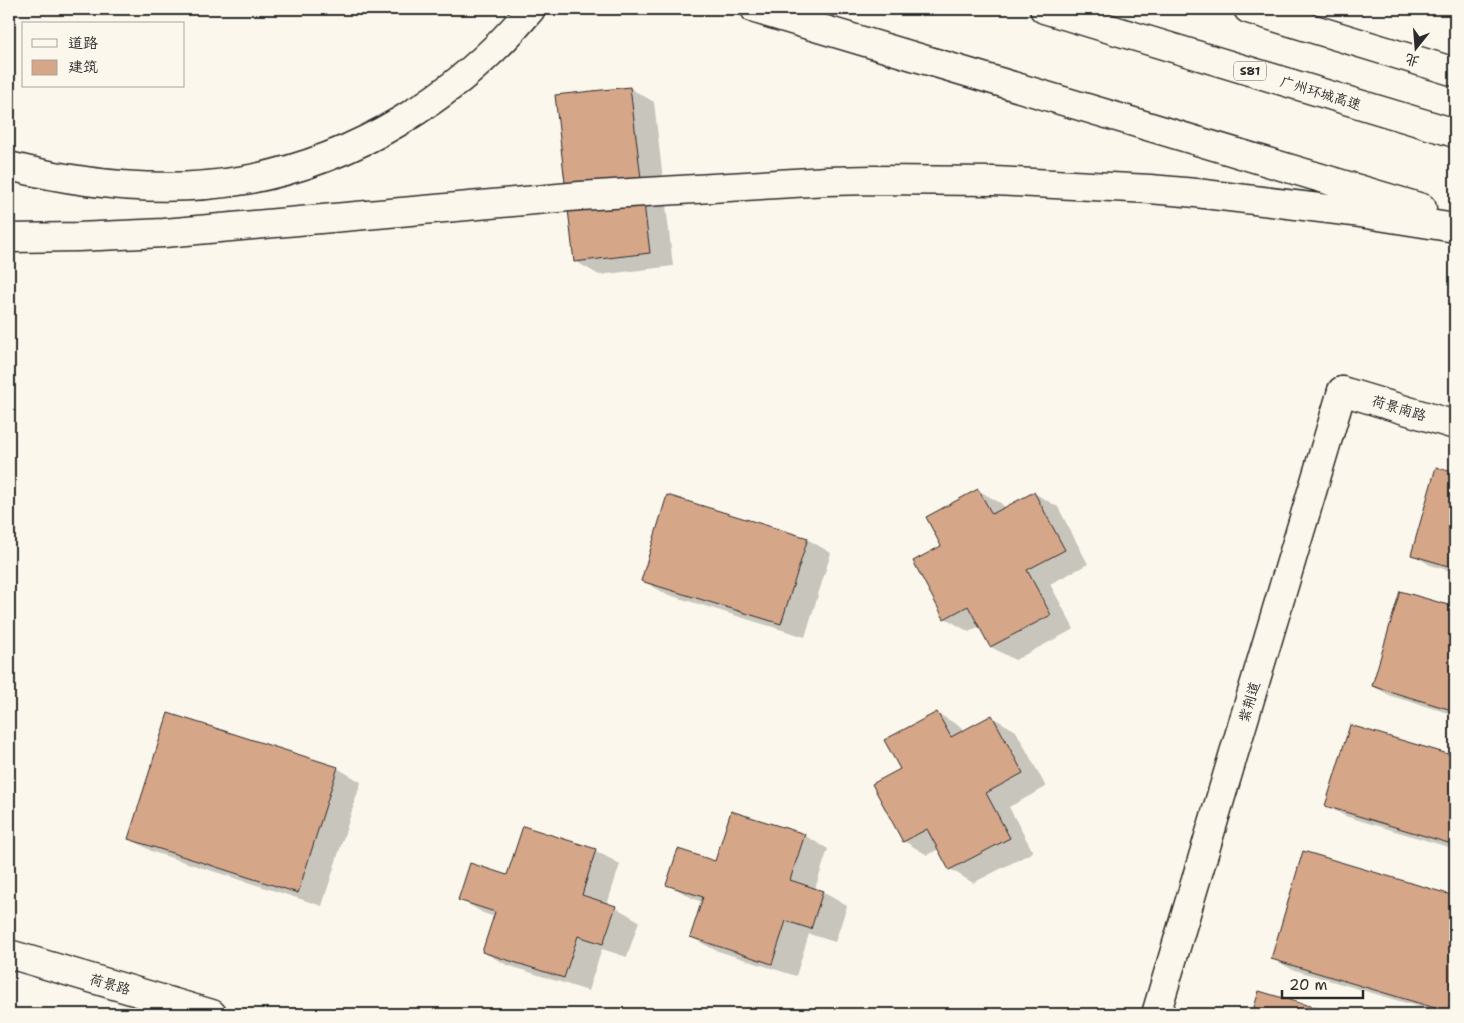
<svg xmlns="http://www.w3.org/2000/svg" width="1464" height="1023" viewBox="0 0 1464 1023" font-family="'Shantell Sans','LXGW WenKai TC',sans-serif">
<rect width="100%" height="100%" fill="#fbf7ec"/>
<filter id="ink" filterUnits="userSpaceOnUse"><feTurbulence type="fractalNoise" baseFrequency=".02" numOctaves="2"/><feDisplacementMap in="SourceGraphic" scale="10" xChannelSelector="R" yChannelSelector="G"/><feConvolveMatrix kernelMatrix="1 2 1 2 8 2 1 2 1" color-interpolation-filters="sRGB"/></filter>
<g filter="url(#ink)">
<path fill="#0003" d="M630,88l24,14 19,164 -74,9 -24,-14z
M1437,469l18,5v98l-25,-7 -18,-11z
M978,490l24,14 3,5 29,-16 24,14 30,57 -38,20 24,45 -59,31 -24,-13 -11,-21 -11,6 -24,-14 -2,-72z
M807,539l24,14 -26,84 -139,-43 -23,-13z
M1401,592l54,17v106l-64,-19 -18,-10z
M937,713l24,14 2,5 29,-15 24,14 30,56 -37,20 24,45 -60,31 -23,-14 -11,-20 -12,6 -23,-14 -2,-72z
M1351,726l104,31v92l-110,-33 -18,-10z
M337,768l24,14 -39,124 -169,-54 -24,-14z
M524,828l72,23 24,13 -13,41 8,2 24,14 -12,36 -25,-8 -14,42 -81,-26 -24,-13 12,-35 -12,-4 -23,-14 48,-22z
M804,835l24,14 -13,40 8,3 24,14 -12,36 -26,-8 -13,42 -81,-26 -24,-13 11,-35 -10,-4 -24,-14 48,-22z
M1304,852l151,45v117h-12l-152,-45 -19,-11z
M1260,993l72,21h-79z"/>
<path fill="#d6a689" stroke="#2b2b2b" d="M630,87l20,166 -76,9 -19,-167z
M1436,467l19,6v95l-44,-13z
M978,489l14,25 42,-22 31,58 -38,20 24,45 -61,32 -22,-41 -24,13 -31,-58 28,-15 -15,-29z
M667,495l141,43 -27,86 -140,-43z
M1400,591l55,16v104l-83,-25z
M937,712l14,25 41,-22 31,58 -37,20 24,45 -61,32 -22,-41 -24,13 -31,-58 28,-15 -16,-29z
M168,713l170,54 -40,126 -170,-54z
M1350,725l105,31v89l-130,-39z
M731,811l74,23 -15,46 33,11 -12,38 -25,-8 -14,43 -82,-27 13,-40 -37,-12 12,-36 37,12z
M523,826l73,23 -14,46 34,11 -13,38 -25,-8 -14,42 -82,-26 13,-40 -37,-12 12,-37 37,12z
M1303,851l152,45v118l-184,-55z
M1259,991l78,23h-85z"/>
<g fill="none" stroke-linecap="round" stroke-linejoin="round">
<g stroke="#2b2b2b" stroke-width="31">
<path id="minor" d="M1342,391l113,34"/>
</g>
<g stroke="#2b2b2b" stroke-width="31">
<path id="tertiary" d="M9,954l203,60
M1156,1014l186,-623"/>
</g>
<g stroke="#2b2b2b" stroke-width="31">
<path id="motorway" d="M755,9l667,199
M1044,9l411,124
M1248,9l207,63
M9,166c76,19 157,28 236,14 111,-20 214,-84 286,-171
M9,238l69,-1 86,-4 416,-37 247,-15 46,-1 121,1 156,8 46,4 157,19 102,16"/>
</g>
<use href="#minor" stroke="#fbf7ec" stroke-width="28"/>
<use href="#tertiary" stroke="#fbf7ec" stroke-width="28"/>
<use href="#motorway" stroke="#fbf7ec" stroke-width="28"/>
</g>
</g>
<g text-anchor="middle" stroke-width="4" stroke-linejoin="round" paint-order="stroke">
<rect fill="#fbf7ec" stroke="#696865" stroke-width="1" x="1234" y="61.5" width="32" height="19" rx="4"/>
<g font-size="12" font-weight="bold" fill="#2b2b2b">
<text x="1250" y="75">S81</text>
</g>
<g font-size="14" fill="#2b2b2b" stroke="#fbf7ec">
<text transform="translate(1321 93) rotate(17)" y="5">广州环城高速</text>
<text transform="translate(1399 408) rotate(17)" y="5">荷景南路</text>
<text transform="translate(1249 702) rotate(-73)" y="5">紫荆道</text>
<text transform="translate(110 984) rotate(16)" y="5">荷景路</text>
</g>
</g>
<rect width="1464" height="1023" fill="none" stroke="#fbf7ec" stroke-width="30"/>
<rect x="15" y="15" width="1434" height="993" fill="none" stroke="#2b2b2b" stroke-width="2" filter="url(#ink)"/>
<rect x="22" y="22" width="162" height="65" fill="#fbf7ec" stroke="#a8a59f"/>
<rect x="32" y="39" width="25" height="8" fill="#fbf7ec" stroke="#a8a59f"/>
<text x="68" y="48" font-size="15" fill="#2b2b2b">道路</text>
<rect x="32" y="60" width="25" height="15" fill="#d6a689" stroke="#a8a59f"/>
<text x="68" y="72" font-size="15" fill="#2b2b2b">建筑</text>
<g transform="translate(1416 48) rotate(197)" stroke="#fbf7ec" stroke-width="4" paint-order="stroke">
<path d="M0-4L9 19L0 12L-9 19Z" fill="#2b2b2b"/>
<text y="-8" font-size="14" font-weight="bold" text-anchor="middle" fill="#2b2b2b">北</text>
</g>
<path d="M1282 990v8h81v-8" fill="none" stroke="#2b2b2b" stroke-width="2.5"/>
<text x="1289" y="990" font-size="15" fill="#2b2b2b" stroke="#fbf7ec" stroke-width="4" paint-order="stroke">20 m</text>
</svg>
